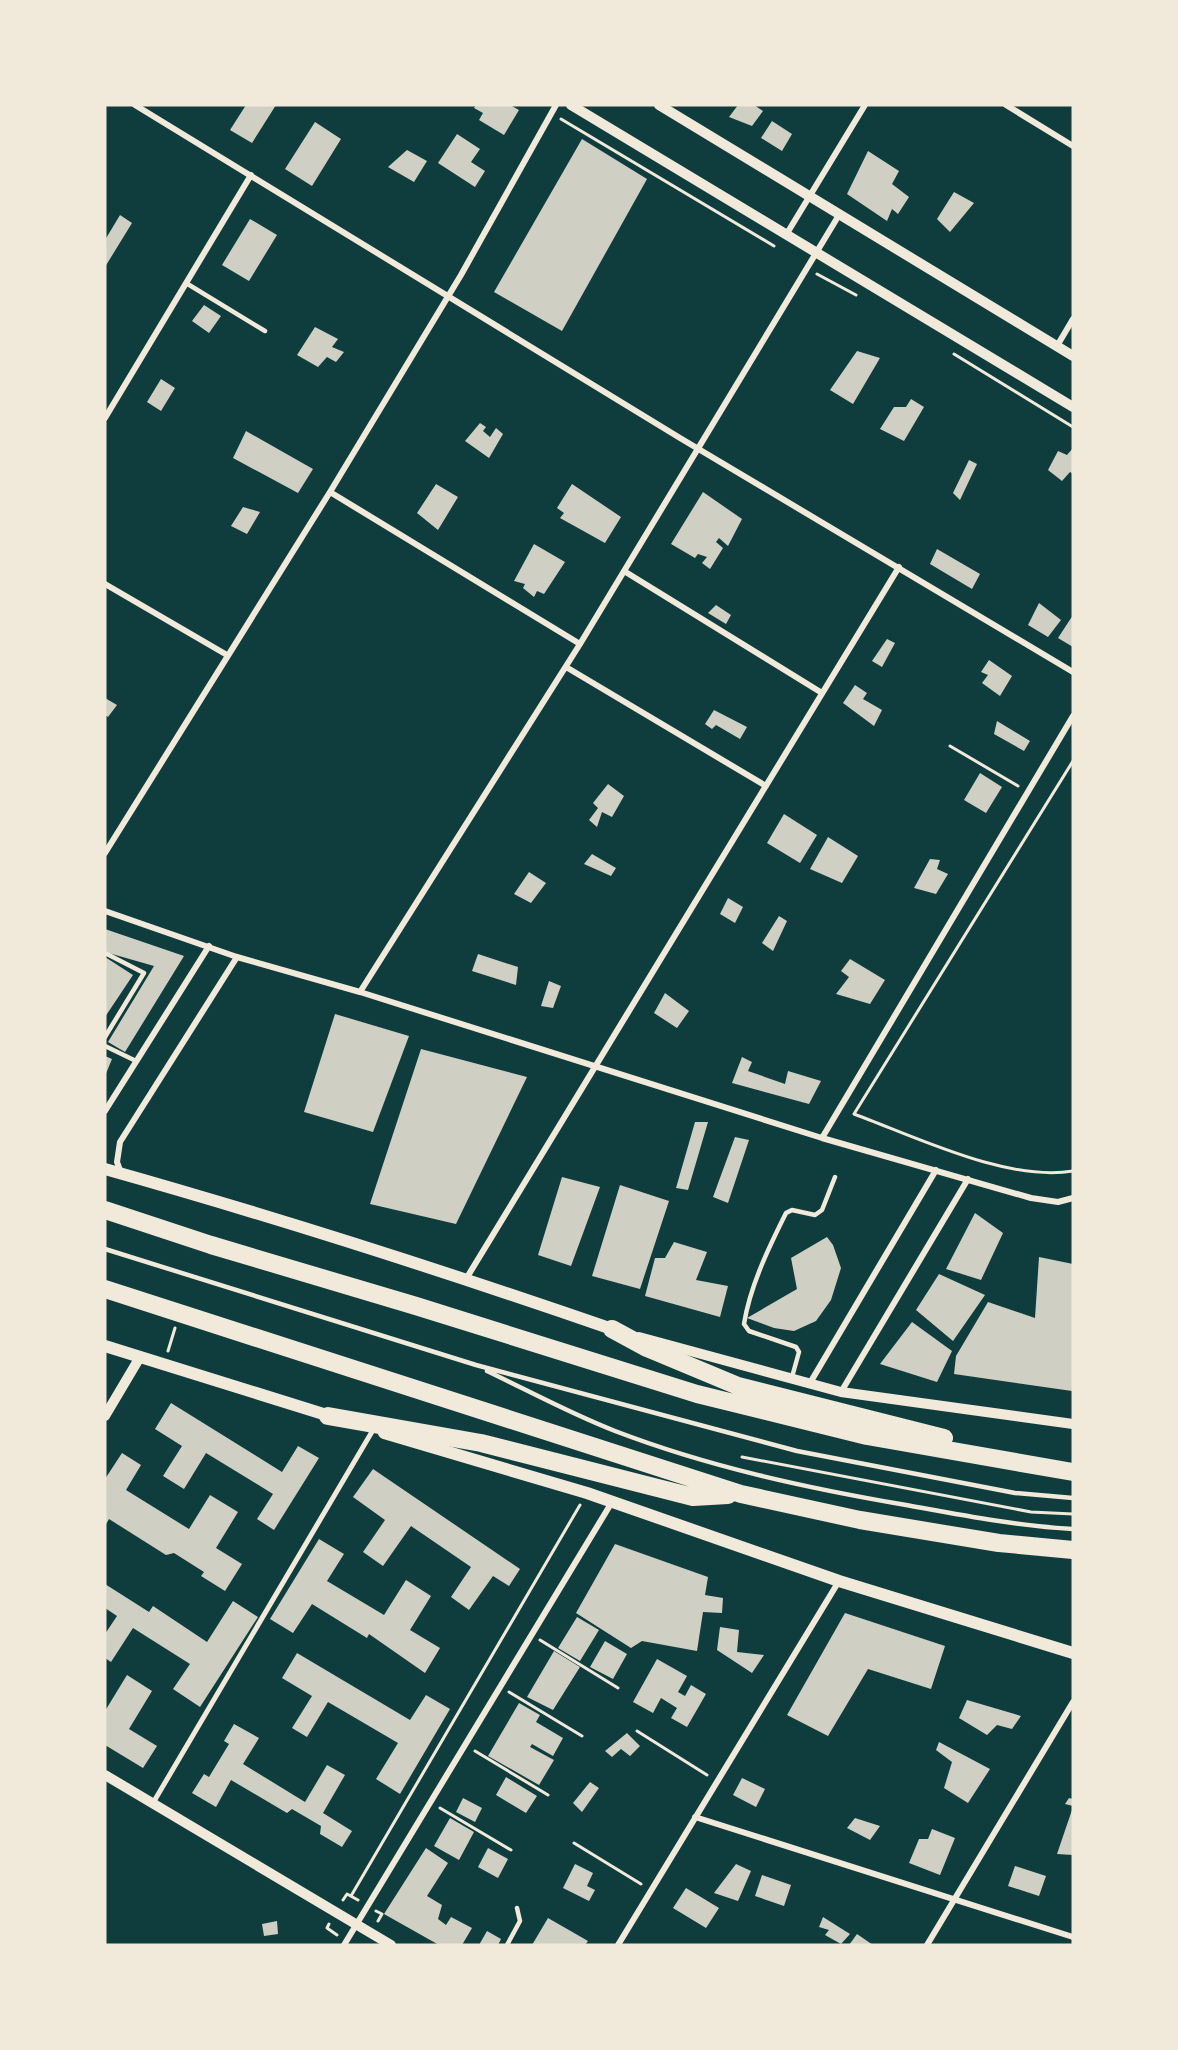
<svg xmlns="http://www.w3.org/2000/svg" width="1178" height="2050" viewBox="0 0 1178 2050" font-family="Roboto,sans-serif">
<rect width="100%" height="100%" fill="#0f3d3e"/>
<path fill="#cfcfc3" d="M246,105h30l-24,38 -22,-13z
M476,105h34l9,5 -15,25 -25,-15 4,-7 -9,-5z
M738,105h16l9,6 -11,15 -23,-9z
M772,121l20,13 -10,17 -21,-13z
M315,122l26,17 -29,47 -27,-17z
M457,134l23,15 -9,13 14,9 -10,16 -37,-24z
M582,139l65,40 -85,152 -68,-39z
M407,150l20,11 -13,21 -26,-15z
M868,151l31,20 -7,13 17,13 -11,17 -6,-5 -5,12 -40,-27z
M954,192l20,11 -24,29 -13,-13z
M120,215l12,8 -27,44v-27z
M250,219l27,16 -28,46 -27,-16z
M204,305l17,11 -12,17 -17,-12z
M315,327l23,12 -6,8 12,5 -8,10 -9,-5 -9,10 -21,-12z
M857,351l23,7 -27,46 -23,-14z
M161,379l14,9 -14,23 -14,-9z
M911,399l13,8 -20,34 -24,-12 14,-22h12z
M480,423l6,4 -3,4 7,6 6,-9 7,6 -14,24 -24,-17z
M246,431l67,38 -15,24 -65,-35z
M1073,448v26l-3,-2 -8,9 -14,-11 10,-19 9,4z
M969,460l8,4 -17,36 -7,-7z
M436,484l22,13 -20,33 -21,-17z
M572,484l49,33 -16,26 -45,-25 4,-5 -7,-5z
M703,492l39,27 -14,27 -9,-8 -3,4 7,6 -13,21 -8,-6 5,-6 -9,-3 -3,4 -24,-14z
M243,507l17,5 -13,22 -16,-8z
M534,544l31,18 -21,32 -7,-3 -3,6 -11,-9 2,-4 -11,-3z
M937,549l43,25 -8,15 -42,-25z
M1039,603l22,17 -13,17 -20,-12z
M716,605l15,10 -5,9 -18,-11z
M1073,615v32l-15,-9z
M887,639l8,4 -13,24 -10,-6z
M989,660l23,16 -12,20 -18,-13 6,-8 -7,-3z
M855,685l12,8 -4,6 19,11 -8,16 -31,-23z
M105,698l12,7 -9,12 -3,-2z
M714,710l33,17 -7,12 -24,-14 -4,4 -7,-5z
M997,721l33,20 -6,10 -30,-17z
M980,773l22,14 -16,26 -22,-13z
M608,784l16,12 -12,21 -10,-5 -5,15 -8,-7 9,-12 -5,-5z
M784,814l33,21 -17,28 -33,-20z
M828,837l30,19 -16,27 -32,-14z
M592,854l24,14 -5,8 -27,-12z
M930,859l10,1 -3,9 11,5 -12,20 -22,-6z
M529,872l17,11 -15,20 -17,-9z
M728,898l15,9 -8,16 -15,-9z
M779,916l8,5 -14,30 -11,-8z
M105,929l79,27 -59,96 -17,-10 46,-76 -49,-14z
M478,954l40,13 -2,18 -44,-14z
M105,957l28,18 -28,42z
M850,959l35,21 -15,24 -34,-10 13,-17 -8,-6z
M549,981l12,5 -8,22 -12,-2z
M665,993l24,18 -12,17 -23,-15z
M335,1014l74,22 -36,96 -69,-20z
M421,1049l106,28 -71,147 -86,-20z
M105,1056l7,3 -7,17z
M742,1057l10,5 -4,9 37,13 3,-13 33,10 -12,23 -77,-21z
M695,1122h13l-20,68 -12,-2z
M735,1137l14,3 -21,63 -15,-6z
M562,1177l38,10 -29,79 -33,-11z
M620,1185l49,16 -29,88 -48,-13z
M975,1213l28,20 -22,47 -35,-11z
M827,1237l6,8 8,23 -10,32 -15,21 -22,10 -20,-3 -27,-10 50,-29 -6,-31z
M674,1242l33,10 -11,28 32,6 -8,31 -75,-21 10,-38h10z
M1039,1257l34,7 -1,127 -118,-17 2,-18 32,-54 47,16z
M939,1274l46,21 -32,46 -37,-31z
M912,1322l40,29 -15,31 -57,-18z
M171,1403l111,69 16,-26 21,12 -45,72 -17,-11 16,-25 -67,-41 -22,36 -21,-13 19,-30 -27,-17z
M122,1453l19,12 -15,25 63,39 21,-34 28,17 -22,36 26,16 -17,27 -24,-15 3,-4 -30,-19 -8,2 -57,-36 -4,7v-47z
M373,1469l147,100 -11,17 -16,-10 -24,34 -18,-13 20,-30 -60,-41 -28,40 -20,-14 22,-32 -32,-23z
M319,1539l25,15 -17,27 57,34 22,-35 25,16 -21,34 30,18 -15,25 -56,-39 -2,4 -55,-34 -19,29 -23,-14z
M615,1544l93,33 -3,18 18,3 -1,15 -19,-1 -6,39 -55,-10 -11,7 -55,-35z
M105,1584l44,28 4,-6 54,36 26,-41 25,16 -58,90 -27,-18 17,-25 -57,-36 -22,34 -6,-4v-24l12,-18 -12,-8z
M845,1613l100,33 -14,43 -63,-20 -40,67 -41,-21z
M577,1617l22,13 -19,31 -22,-13z
M720,1627l19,3 -2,22 27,3 -12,18 -35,-23z
M605,1641l22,13 -14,25 -23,-12z
M554,1651l26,16 -27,43 -26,-13z
M297,1653l113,67 16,-25 24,14 -50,85 -24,-15 22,-36 -70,-41 -21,35 -15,-9 20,-32 -30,-18z
M657,1659l30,17 -9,16 7,4 6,-11 15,9 -19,33 -16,-9 6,-10 -16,-10 -8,15 -20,-11z
M127,1675l25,16 -23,38 28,17 -14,22 -38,-23v-34z
M967,1700l54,16 -9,13 -15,-4 -10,10 -28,-17z
M519,1703l21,12 -4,7 27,16 -10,18 -21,-12 -2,3 24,13 -15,25 -51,-29z
M234,1724l25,14 -16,26 62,38 22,-37 18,10 -22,38 29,18 -10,16 -22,-13 1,-8 -29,-17 -5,4 -56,-33 -15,27 -24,-14 12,-19 5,3 20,-33 -5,-3z
M627,1733l13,13 -10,10 -9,-7 -9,8 -7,-6z
M939,1742l51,27 -22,34 -24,-15 8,-26 -16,-12z
M506,1777l31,19 -11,17 -30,-18z
M742,1778l23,11 -9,18 -23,-12z
M590,1782l9,6 -17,24 -9,-9z
M463,1798l19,10 -7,14 -19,-10z
M1069,1798l4,1v7l-8,-2z
M1073,1807v48l-16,-1z
M450,1818l24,14 -15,28 -25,-14z
M855,1818l25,8 -10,14 -23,-12z
M932,1829l23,9 -15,37 -31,-12 10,-24h9z
M426,1848l22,15 -21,33 15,9 -4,14 8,6 5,-8 21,11 -10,17h-23l-55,-31z
M488,1848l20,11 -10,19 -20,-11z
M575,1864l18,9 -6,13 8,4 -6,11 -26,-13z
M736,1864l15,7 -13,30 -24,-8z
M1015,1866l31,10 -7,20 -31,-10z
M762,1875l29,10 -7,21 -29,-10z
M686,1888l33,20 -13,20 -33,-20z
M823,1917l27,17 -9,10 -16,-9 4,-5 -10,-3z
M548,1918l40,23 -3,4h-53z
M277,1921l1,13 -14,2 -2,-12z
M487,1931l14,8 -3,6h-19z
M857,1934l16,11h-24z"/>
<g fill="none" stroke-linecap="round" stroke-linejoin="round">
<path stroke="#f1e9da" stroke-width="3" d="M561,119l213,127
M817,274l39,21
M954,354l119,73
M950,746l68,40
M1073,761l-219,353c62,23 153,68 219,57
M168,1351l7,-23
M742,1457l289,55 42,2
M540,1640l78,48
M509,1692l73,44
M637,1731l70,44
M475,1751l73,44
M440,1808l71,42
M574,1843l67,41
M351,1896l229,-391
M343,1900l4,-6 11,6
M376,1911l6,3 -4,7
M329,1924l-2,4 10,7"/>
<path stroke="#f1e9da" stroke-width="4.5" d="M186,283l79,48
M105,953l39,20 -39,64
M105,1046l31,15
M105,1249l371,116 321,86 218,42 58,5
M487,1371c42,20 84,43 128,60 94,36 192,57 291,74 55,10 111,21 167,24
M792,1377l7,-25 -3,-5 -47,-16 -5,-7c6,-38 25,-77 42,-111l6,-3 23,5 7,-5 13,-33
M507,1945l13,-24 -3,-13"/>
<path stroke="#f1e9da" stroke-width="5" d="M153,1803l220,-373"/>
<path stroke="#f1e9da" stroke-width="6" d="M135,105l545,333 393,234
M1006,105l67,41
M786,235l79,-130
M1057,346l16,-27
M105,418l146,-243
M330,492l250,152
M624,571l198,122
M105,584l122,71
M566,667l200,119
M105,853l225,-361 131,-217 95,-170
M105,911l132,46 123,35 462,146 209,60 27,4 15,-4
M360,992l220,-348 259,-429
M105,1111l104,-165
M822,1138l251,-422
M121,1173l-4,-11 3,-20 117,-185
M466,1279l433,-712
M810,1383l126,-213
M841,1392l127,-213
M695,1817l378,120
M344,1945l268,-443
M618,1945l221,-364
M927,1945l146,-243"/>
<path stroke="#f1e9da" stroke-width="10" d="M571,105l502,302
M659,105l414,251
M639,1337l202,55 232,32
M105,1416l35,-59
M105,1775l286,170"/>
<path stroke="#f1e9da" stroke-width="12" d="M105,1169c171,48 339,102 507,160
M105,1346l228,71
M384,1433l203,60 252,88 234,72"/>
<path stroke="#f1e9da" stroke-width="18" d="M105,1210l106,35 205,61 281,88 170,42 206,36
M105,1289l636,205 119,26 139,23 74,7
M612,1329l35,19 91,38 206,52
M328,1416l153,27 212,54 35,-2"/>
</g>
<rect width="1178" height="2050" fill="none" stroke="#f1e9da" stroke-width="213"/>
</svg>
